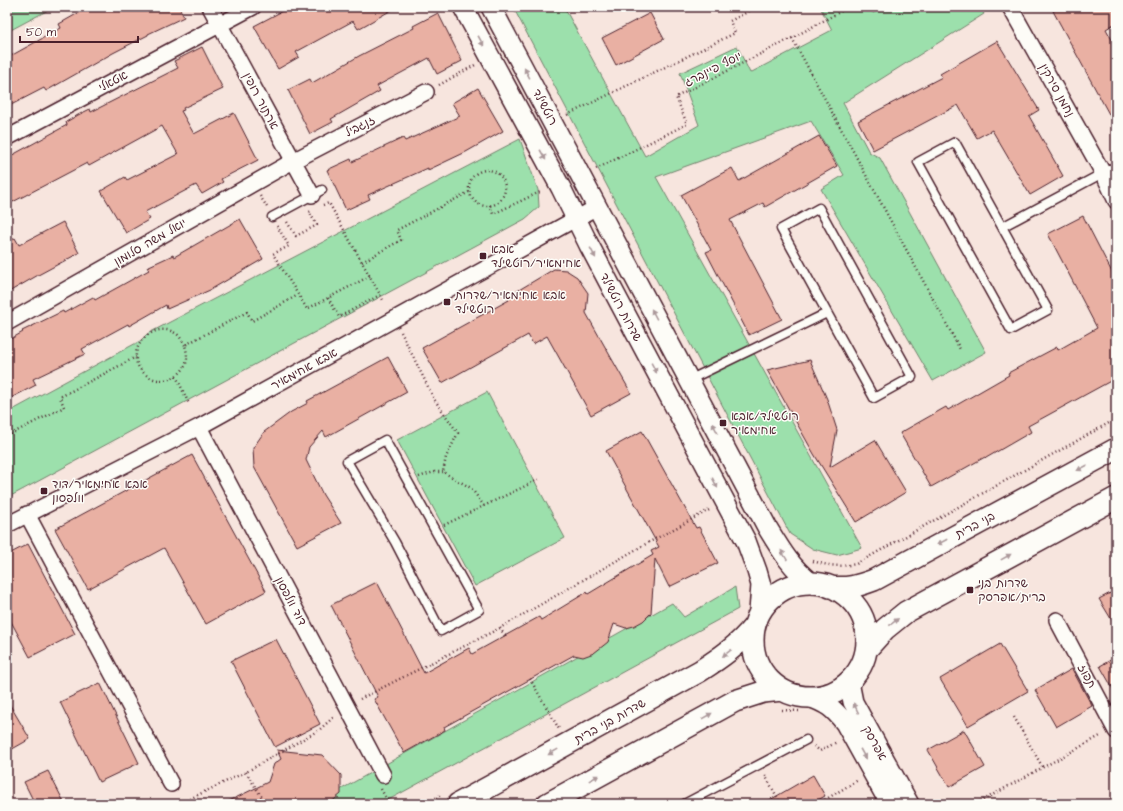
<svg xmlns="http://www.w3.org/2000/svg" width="1123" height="811" viewBox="0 0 1123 811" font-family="'Architects Daughter','Playpen Sans Hebrew',sans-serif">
<rect width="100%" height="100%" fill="#f7e5de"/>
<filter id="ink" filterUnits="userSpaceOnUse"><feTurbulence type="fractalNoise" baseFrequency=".025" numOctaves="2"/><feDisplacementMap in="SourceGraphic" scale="8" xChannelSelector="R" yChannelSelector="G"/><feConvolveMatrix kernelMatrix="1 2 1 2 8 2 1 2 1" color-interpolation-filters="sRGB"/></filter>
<g filter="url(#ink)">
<path fill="#9ce0ac" stroke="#73806c" d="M7,7h47l-47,25z
M513,7h51l81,149 54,-31 -19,-52 57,-27 13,27 82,-43 -12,-23h48l5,6 14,-6h93l4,7 -141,89 26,49 11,6 106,194 -53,29 -112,-192 23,-14 -33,-54 -155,56 206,371 -25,7 -24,-6 -23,-15z
M520,139l18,51 1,17 -14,12 -518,279v-85l133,-72 7,-7z
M487,392l78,146 -90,48 -78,-146z
M735,587l3,22 -357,195h-66l357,-201 12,14z"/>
<path fill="#e9b0a3" stroke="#4a1f2b" d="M89,7h90l5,10 -36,17v1l-35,18 -67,38 -2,-3 -33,17 -4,-8v-39l54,-30 -2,-4z
M290,7h107l-39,22 -5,-8 -57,31 3,5 -21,12 -24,-43z
M1060,7h56v16l-10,6 10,18v80l-63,-116z
M438,13l24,48 -25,13 -8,-16 -52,28 3,5 -49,28 2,3 -23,12 -22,-44 22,-11 2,4 47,-27 55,-28 -1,-2z
M650,13l14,26 -48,26 -14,-27z
M997,41l42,69 -10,6 34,60 -33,19 -38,-65 -15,8 -19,-33 -85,45 -15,-29 84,-44 -2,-3z
M202,47l21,42 -40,19 1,2 -3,1 13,23 40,-21 24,47 -37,19 2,3 -21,12 -6,-9 -51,27 5,7 -24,14 -25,-42 24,-14 2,3 51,-26 -16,-28 -73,40 -2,-3 -80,42v-47l60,-33 -1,-3 12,-7 12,-6 1,3 87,-44 -4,-7z
M478,88l25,43 -37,21 -38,18v-2l-60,27 2,4 -24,11 -19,-40 24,-11 1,3 51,-24 2,3 55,-25 -8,-13z
M819,136l18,30 -72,41 -2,-4 -33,17 52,99 -33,16 -43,-83 5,-2 -30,-55 51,-27 7,13z
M1083,216l33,64v98l-88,48 3,6 -45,26 -1,-1 -54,30 -31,-54 46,-26 2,3 61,-35 -1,-2 49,-26 1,3 39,-22 -49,-94z
M240,219l23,40 -53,31 -43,19 -1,-4 -37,21 -1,-2 -46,25 3,5 -52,25 3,6 -29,15v-59l16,-9 -1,-1 41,-20 1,2 29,-16 2,3 54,-30 -2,-3 26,-12 1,2z
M63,222l16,31 -39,21 -33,19v-50l8,-5 4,7z
M554,269l12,1 11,7 11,16 -2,20 45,80 -40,22 -44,-79 -14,8 -5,-9 -86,48 -20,-35 87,-48 -2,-3z
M388,357l19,35 -81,45 -3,-6 -14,16 -3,13 17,35 18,28 -44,23 -43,-79 -1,-19 11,-16 27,-20 17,-9 -1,-2z
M810,360l17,39 10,31 -7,37 45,-27 31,52 -50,30 -42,-68 -47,-84z
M642,431l54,97 3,-1 19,36 -49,24 -14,-28 -4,54 -8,8 -9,5 -8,2 -12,-4 -6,18 -14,11 -11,4 -9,-2 -130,72 1,3 -41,23 -30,-54 4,-2 -47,-92 46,-23 47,91 45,-25 3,6 67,-37 2,3 46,-28 1,2 65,-39 -2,-4 8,-4 -53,-96z
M192,455l74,136 -60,33 -42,-76 -76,41 -33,-60z
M28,544l47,90 -45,23 -23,-43v-59z
M1116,590v37l-17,-28z
M276,639l44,85 -45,23 -44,-86z
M1000,644l28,47 -60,35 -28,-47z
M1116,657v37l-16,-28z
M1072,669l20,37 -36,21 -21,-37z
M100,683l39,80 -40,19 -39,-80z
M7,700l23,39 -23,13z
M964,730l21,37 -36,20 -21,-37z
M277,750l45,5 19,20v19l-12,10h-106l45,-22 6,-18 7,-5z
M48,771l17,33h-30l-11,-22z
M813,775l12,21 -14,8h-48z"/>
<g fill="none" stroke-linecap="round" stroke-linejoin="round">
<g stroke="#4a1f2b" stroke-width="11">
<path id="service" d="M955,142l93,168 -37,20 -93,-168z
M819,208l93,169 -38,21 -93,-169z
M272,217l50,-27
M1002,227l114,-61
M689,380l138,-67
M385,440l94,170 -38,21 -46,-89 -48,-81z
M684,804l122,-64"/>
</g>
<g stroke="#4a1f2b" stroke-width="18">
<path id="minor" d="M210,7l102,188
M1010,7l93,166 13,28
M7,138l246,-131
M7,323l286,-162 133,-69
M199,427l184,348
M27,514l144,270
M7,525l192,-98 398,-220
M1057,620l59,111"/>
</g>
<g stroke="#4a1f2b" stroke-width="22">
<path id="tertiary" d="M463,7l98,181 28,57 157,296 11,30 4,14 -2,27
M491,7l276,520c14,23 23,39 44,56
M852,679l-2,8 3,15 56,102
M809,697c18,6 25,12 36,26l45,81"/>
</g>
<g stroke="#4a1f2b" stroke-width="24">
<path id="secondary" d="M753 640a57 57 0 1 1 114 0a57 57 0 1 1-114 0Z
M830,587c17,2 28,-1 44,-7l242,-131
M866,650l19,-21 21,-17 210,-114
M458,804l242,-133c20,-13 39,-26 54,-45
M547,804l188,-103 28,-9 19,-2"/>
</g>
<path stroke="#4a1f2b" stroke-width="2.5" stroke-dasharray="1 3" stroke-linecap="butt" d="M1112,25l4,7
M792,38l169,313
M439,85l36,-20
M567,115l168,-82 -5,-12 27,-14
M596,169l91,-45 -11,-27 116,-59 53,-29 7,-2
M469 188a18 18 0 1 1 36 0a18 18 0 1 1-36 0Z
M260,196l7,11
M323,205l6,-2 54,97
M490,205l3,9 49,-23
M287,222l9,14 21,-11 -8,-13 3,-1
M277,226l12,20 -16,8 34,55 63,-33
M362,262l39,-22 -4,-10 72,-38
M328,298l11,19 41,-22
M401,332l33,67 24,34 -12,24 -3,15 28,16 13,18
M185,345c-2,-3 -4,-7 -7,-10 -24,-19 -58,18 -34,38 4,4 10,7 16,7 13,1 27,-9 27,-23 0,-4 -1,-8 -2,-12l62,-33 5,9 46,-26
M176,376l13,28
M7,436l57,-29 -4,-10 76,-40
M419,477l15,-5h9
M444,525l96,-46
M813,561c15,5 27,6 43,3l260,-145
M500,628l5,8
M530,679l29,50
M360,699l140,-71 142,-82 69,-37
M782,710l17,1
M1014,717l29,51
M814,746l6,5 17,-9
M246,772l20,32
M765,775l16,29
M381,789l8,15
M179,804l67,-32 73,-42 16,-14
M425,804l16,-9
M818,804l40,-24
M976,804l126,-69"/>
<use href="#service" stroke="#fdfcf7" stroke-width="8"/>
<use href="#minor" stroke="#fdfcf7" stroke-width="15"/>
<use href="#tertiary" stroke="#fdfcf7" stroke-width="19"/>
<use href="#secondary" stroke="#fdfcf7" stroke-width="21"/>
</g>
<defs><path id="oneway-solid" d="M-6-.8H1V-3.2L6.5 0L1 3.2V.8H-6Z"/></defs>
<g fill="#ac999b">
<use href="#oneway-solid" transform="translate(481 41) rotate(61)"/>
<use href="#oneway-solid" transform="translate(527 73) rotate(-118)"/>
<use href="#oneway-solid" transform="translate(543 155) rotate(61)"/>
<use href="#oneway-solid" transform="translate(593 253) rotate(62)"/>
<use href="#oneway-solid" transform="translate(654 314) rotate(-118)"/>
<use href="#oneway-solid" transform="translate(654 368) rotate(62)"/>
<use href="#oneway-solid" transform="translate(715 428) rotate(-118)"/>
<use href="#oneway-solid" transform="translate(1082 468) rotate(152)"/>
<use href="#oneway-solid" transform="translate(715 483) rotate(62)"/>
<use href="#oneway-solid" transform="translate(942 542) rotate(152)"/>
<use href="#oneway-solid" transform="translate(784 555) rotate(-122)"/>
<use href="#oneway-solid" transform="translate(1006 557) rotate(-29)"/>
<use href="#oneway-solid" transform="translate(894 622) rotate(-38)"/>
<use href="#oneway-solid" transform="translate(727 653) rotate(143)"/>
<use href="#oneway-solid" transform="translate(856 708) rotate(-116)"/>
<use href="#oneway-solid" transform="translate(707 716) rotate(-29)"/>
<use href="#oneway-solid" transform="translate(553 752) rotate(151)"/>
<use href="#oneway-solid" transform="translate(863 754) rotate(61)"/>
<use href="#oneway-solid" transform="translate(594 778) rotate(-29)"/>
</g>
</g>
<g fill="#4a1f2b" stroke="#fdfcf7" stroke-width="1.5">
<rect x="479" y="252" width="8" height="8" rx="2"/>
<rect x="443" y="298" width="8" height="8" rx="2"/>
<rect x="719" y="419" width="8" height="8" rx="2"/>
<rect x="40" y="487" width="8" height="8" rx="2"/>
<rect x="966" y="586" width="8" height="8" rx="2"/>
</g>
<g text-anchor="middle" stroke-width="3" stroke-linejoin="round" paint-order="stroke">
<g font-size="12" fill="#4a1f2b" stroke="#fdfcf7">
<text transform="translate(713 69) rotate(-27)" y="4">יוסף פיינברג</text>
<text transform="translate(113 81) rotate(-28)" y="4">אטאלי</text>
<text transform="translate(1057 90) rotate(61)" y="4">נחמן סירקין</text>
<text transform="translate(261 101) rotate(62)" y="4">ארתור רופין</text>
<text transform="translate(545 107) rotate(62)" y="4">רוטשילד</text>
<text transform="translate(360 126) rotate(-27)" y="4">זנגביל</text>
<text transform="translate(150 242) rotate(-30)" y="4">יואל משה סלומון</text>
<text transform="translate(621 307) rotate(62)" y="4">שדרות רוטשילד</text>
<text transform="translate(304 369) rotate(-29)" y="4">אבא אחימאיר</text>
<text transform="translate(975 525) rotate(-28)" y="4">בני ברית</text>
<text transform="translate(291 601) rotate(62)" y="4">דוד וולפסון</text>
<text transform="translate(1087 676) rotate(62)" y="4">תפוז</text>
<text transform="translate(610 721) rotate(-29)" y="4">שדרות בני ברית</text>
<text transform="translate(875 743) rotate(61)" y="4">אפרסק</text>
</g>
<g font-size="12" fill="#4a1f2b" stroke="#fdfcf7" text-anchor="start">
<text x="491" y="253">אבא<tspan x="491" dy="14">אחימאיר/רוטשילד</tspan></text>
<text x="455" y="299">אבא אחימאיר/שדרות<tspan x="455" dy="14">רוטשילד</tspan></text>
<text x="731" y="420">רוטשילד/אבא<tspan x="731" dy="14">אחימאיר</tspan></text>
<text x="52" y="488">אבא אחימאיר/דוד<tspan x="52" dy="14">וולפסון</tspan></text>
<text x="978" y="587">שדרות בני<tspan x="978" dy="14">ברית/אפרסק</tspan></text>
</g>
</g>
<rect width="1123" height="811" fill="none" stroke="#fdfcf7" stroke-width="24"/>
<rect x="12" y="12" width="1099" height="787" fill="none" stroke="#4a1f2b" stroke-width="1.5" filter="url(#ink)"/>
<path d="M20 36v6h118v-6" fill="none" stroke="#4a1f2b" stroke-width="2"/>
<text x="26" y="36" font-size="12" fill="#4a1f2b" stroke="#fdfcf7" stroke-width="3" paint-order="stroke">50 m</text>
</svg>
